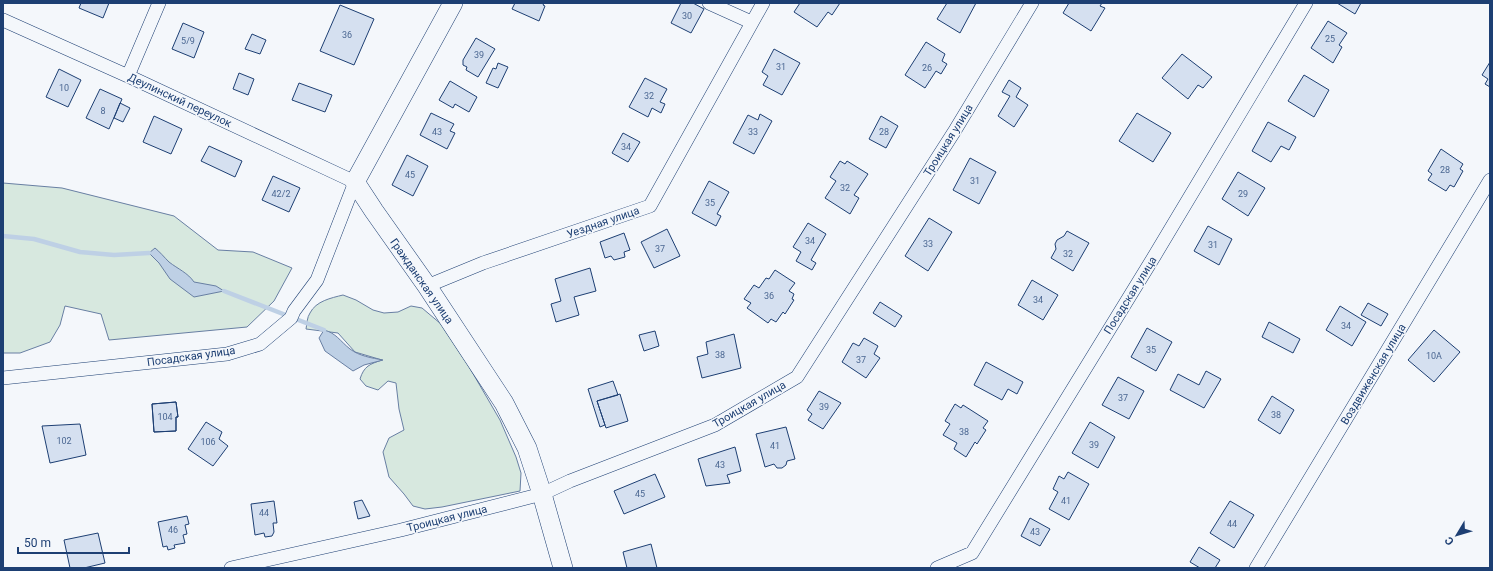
<svg xmlns="http://www.w3.org/2000/svg" width="1493" height="571" viewBox="0 0 1493 571" font-family="Roboto,sans-serif">
<rect width="100%" height="100%" fill="#f4f7fb"/>
<path fill="#d7e8df" stroke="#687fa3" d="M3,183l59,5 112,28 44,34 35,2 39,16 -18,33 -27,26 -138,13 -8,-26 -36,-8 -5,19 -10,17 -30,11h-17z
M343,295l13,5 17,10 11,3 14,-1 13,-6 11,2 19,16 27,41 32,55 16,37 5,16 -1,18 -78,16 -17,2 -12,-3 -9,-12 -15,-17 -6,-25 6,-14 15,-8 -5,-21 -3,-26 -8,-2 -10,9 -12,-4 -6,-7c4,-13 10,-15 22,-19l-27,-8 -17,-19 -32,-4c1,-5 1,-12 4,-16 6,-12 21,-15 33,-18z"/>
<path fill="#bed0e5" stroke="#687fa3" d="M155,248c5,4 9,9 14,14 9,7 19,11 25,20l22,4 8,5 -30,6 -24,-18 -11,-16 -10,-10z
M324,330c12,3 16,11 26,19 9,7 22,9 33,11l-19,5 -11,6 -28,-20 -6,-13z"/>
<g fill="none" stroke-linecap="round" stroke-linejoin="round">
<path stroke="#bed0e5" stroke-width="4.5" d="M3,236l31,3 46,13 34,3 35,-2
M224,291l100,39"/>
</g>
<path fill="#d5e0f0" stroke="#1d3f73" d="M81,3h28l-6,15 -24,-10z
M515,3h29l-1,2 2,1 -6,15 -27,-12z
M681,3h12l11,6 -13,24 -20,-10z
M800,3h40l-8,12 -4,-3 -11,15 -23,-15z
M947,3h29l-16,30 -23,-14z
M1069,3h33l-2,3 5,2 -14,23 -28,-18z
M1337,3h24l-6,11z
M340,5l34,14 -20,46 -34,-14z
M1328,21l19,12 -8,12 3,2 -9,16 -22,-15z
M183,23l21,9 -10,26 -22,-9z
M252,34l14,6 -6,14 -15,-5z
M476,38l19,11 -17,28 -12,-7 1,-3 -4,-2v-5z
M926,42l19,12 -3,7 5,3 -6,10 -5,-3 -11,17 -20,-13z
M774,49l26,14 -18,32 -19,-10 5,-9 -6,-4z
M1182,54l30,23 -9,11 -5,-3 -10,14 -26,-21z
M1490,62v25l-5,-3 3,-5 -6,-4z
M498,63l10,4 -10,21 -12,-5 7,-15 3,1z
M59,69l22,11 -13,27 -22,-10z
M239,73l15,6 -6,16 -15,-6z
M1304,75l25,15 -15,27 -26,-16z
M645,78l22,11 -7,13 5,2 -4,9 -9,-5 -4,9 -19,-10z
M1009,80l12,8 -5,9 12,8 -14,22 -16,-11 12,-20 -8,-4z
M450,81l27,16 -8,15 -14,-8 -2,4 -14,-8z
M299,83l33,12 -7,17 -33,-12z
M100,89l22,10 -13,30 -23,-11z
M120,103l10,5 -7,14 -9,-4z
M431,113l23,11 -4,7 5,2 -8,16 -27,-14z
M1137,113l34,20 -18,29 -34,-21z
M760,114l12,7 -18,33 -21,-11 15,-28 10,5z
M154,116l28,13 -11,25 -28,-12z
M881,116l17,10 -12,22 -17,-9z
M1268,122l28,15 -7,13 -8,-4 -10,16 -19,-11z
M623,133l17,9 -12,20 -16,-9z
M209,146l33,15 -7,16 -34,-16z
M1441,149l22,15 -3,5 3,2 -9,16 -4,-2 -4,6 -18,-11 4,-6 -4,-3z
M407,155l21,11 -15,30 -21,-11z
M970,158l26,14 -17,32 -26,-14z
M840,161l5,3 2,-3 21,13 -14,21 5,3 -9,16 -25,-16 11,-17 -6,-4z
M1238,172l27,16 -17,28 -26,-17z
M273,176l27,12 -11,24 -27,-12z
M709,181l20,11 -12,22 4,2 -5,10 -24,-13z
M929,218l23,14 -24,39 -23,-15z
M808,223l18,11 -15,26 5,3 -4,7 -16,-9 5,-9 -8,-5z
M1208,226l24,13 -13,26 -25,-14z
M667,229l13,27 -26,12 -13,-26z
M1067,231l22,12 -16,28 -22,-13 5,-9 -1,-5 2,-4 7,-4z
M624,233l6,17 -6,2 1,5 -11,3 -3,-4 -6,2 -5,-16z
M590,268l6,23 -22,6 5,18 -23,7 -5,-18 10,-3 -6,-22z
M775,270l20,13 -6,8 5,3 -2,5 2,1 -9,14 -2,-2 -7,10 -5,-3 -3,4 -21,-15 4,-5 -7,-4 10,-14 5,3 7,-10 3,1z
M1032,280l26,15 -15,25 -25,-15z
M880,302l22,14 -7,11 -22,-14z
M1368,303l20,11 -7,12 -20,-11z
M1340,306l26,16 -14,24 -26,-16z
M1269,322l31,17 -7,14 -31,-16z
M1147,328l25,14 -16,29 -25,-14z
M1434,330l26,22 -26,30 -26,-22z
M655,331l4,15 -15,5 -5,-16z
M734,334l7,34 -39,10 -5,-21 11,-3 -2,-12z
M864,338l14,8 -4,8 6,4 -14,20 -24,-16 11,-19 6,3z
M986,362l37,20 -6,12 -9,-5 -6,11 -28,-15z
M1206,371l15,8 -17,29 -34,-18 8,-16 21,11z
M1118,377l26,14 -15,28 -27,-14z
M613,381l5,14 -21,6 8,24 -5,2 -12,-38z
M819,391l22,12 -18,26 -15,-9 4,-6 -5,-4z
M620,394l8,27 -22,7 -9,-27z
M1272,396l22,14 -14,24 -22,-14z
M176,402l2,15h-2v14l-22,1 -2,-28z
M176,402l2,15h-2v14l-22,1 -2,-28z
M955,404l6,4 2,-3 25,16 -5,7 3,2 -9,14 -2,-2 -9,15 -12,-8 3,-6 -14,-8 7,-11 -5,-3z
M206,422l16,10 -3,7 9,7 -15,20 -25,-17z
M1090,422l25,15 -17,31 -26,-15z
M80,424l6,31 -36,8 -8,-37z
M786,427l9,32 -8,2 -1,4 -4,3h-5l-3,-4 -9,3 -9,-33z
M735,447l6,24 -14,4 3,8 -24,3 -8,-27z
M1068,472l21,12 -20,36 -20,-11 9,-17 -5,-3 6,-13 5,3z
M655,474l10,23 -41,17 -10,-23z
M362,500l8,16 -12,3 -4,-17z
M274,501l3,22h-4l1,9 -2,4 -7,1 -1,-4 -9,2 -4,-31z
M1230,501l24,14 -20,33 -24,-15z
M187,516l2,8 -4,1 2,9 -4,1 2,8 -11,2 1,3 -7,2 -1,-4 -4,1 -5,-25z
M1030,518l20,11 -10,17 -19,-10z
M98,533l7,30 -21,5h-14l-6,-28z
M651,544l6,24h-30l-4,-16z
M1199,547l21,13 -5,8h-15l-10,-6z"/>
<g fill="none" stroke-linecap="round" stroke-linejoin="round">
<g stroke="#1d3f73" stroke-width="14">
<path id="street" d="M709,3l42,19
M3,20l125,56 227,106 -38,98 -23,31 -3,7 -31,26 -33,10 -224,24
M128,76l31,-73
M427,286l56,-23 167,-57 113,-203
M231,568l170,-38 141,-36 28,-13 145,-56 82,-48 157,-245 78,-129
M937,568l35,-15 183,-298 151,-252
M1256,568l234,-388"/>
</g>
<g stroke="#1d3f73" stroke-width="20">
<path id="secondary" d="M453,3l-98,179 19,29 53,75 77,117 23,45 15,46 21,74"/>
</g>
<use href="#street" stroke="#f4f7fb" stroke-width="13"/>
<use href="#secondary" stroke="#f4f7fb" stroke-width="19"/>
</g>
<g text-anchor="middle" stroke-width="3" stroke-linejoin="round" paint-order="stroke">
<g font-size="9" fill="#4b6792">
<text x="687" y="19">30</text>
<text x="347" y="38">36</text>
<text x="1330" y="42">25</text>
<text x="188" y="44">5/9</text>
<text x="479" y="58">39</text>
<text x="781" y="70">31</text>
<text x="927" y="71">26</text>
<text x="64" y="91">10</text>
<text x="649" y="99">32</text>
<text x="103" y="114">8</text>
<text x="437" y="135">43</text>
<text x="753" y="135">33</text>
<text x="884" y="135">28</text>
<text x="626" y="150">34</text>
<text x="1445" y="173">28</text>
<text x="410" y="178">45</text>
<text x="975" y="184">31</text>
<text x="845" y="191">32</text>
<text x="281" y="197">42/2</text>
<text x="1243" y="197">29</text>
<text x="710" y="206">35</text>
<text x="810" y="244">34</text>
<text x="928" y="247">33</text>
<text x="1213" y="248">31</text>
<text x="660" y="252">37</text>
<text x="1068" y="257">32</text>
<text x="769" y="299">36</text>
<text x="1038" y="303">34</text>
<text x="1346" y="329">34</text>
<text x="1151" y="353">35</text>
<text x="720" y="358">38</text>
<text x="1434" y="359">10А</text>
<text x="861" y="363">37</text>
<text x="1123" y="401">37</text>
<text x="824" y="410">39</text>
<text x="1276" y="418">38</text>
<text x="165" y="420">104</text>
<text x="964" y="435">38</text>
<text x="64" y="444">102</text>
<text x="208" y="445">106</text>
<text x="1094" y="448">39</text>
<text x="775" y="449">41</text>
<text x="720" y="468">43</text>
<text x="640" y="497">45</text>
<text x="1066" y="504">41</text>
<text x="264" y="516">44</text>
<text x="1232" y="527">44</text>
<text x="173" y="533">46</text>
<text x="1035" y="535">43</text>
</g>
<g font-size="11" fill="#1d3f73" stroke="#f4f7fb">
<text transform="translate(180 100) rotate(25)" y="4">Деулинский переулок</text>
<text transform="translate(948 140) rotate(-58)" y="4">Троицкая улица</text>
<text transform="translate(603 222) rotate(-19)" y="4">Уездная улица</text>
<text transform="translate(422 281) rotate(55)" y="4">Гражданская улица</text>
<text transform="translate(1130 295) rotate(-58)" y="4">Посадская улица</text>
<text transform="translate(191 356) rotate(-8)" y="4">Посадская улица</text>
<text transform="translate(1373 374) rotate(-59)" y="4">Воздвиженская улица</text>
<text transform="translate(749 404) rotate(-30)" y="4">Троицкая улица</text>
<text transform="translate(447 518) rotate(-14)" y="4">Троицкая улица</text>
</g>
</g>
<rect width="1493" height="571" fill="none" stroke="#1d3f73" stroke-width="8"/>
<g transform="translate(1457 535) rotate(232)" stroke="#f4f7fb" stroke-width="3" paint-order="stroke">
<path d="M0-3L7 15L0 10L-7 15Z" fill="#1d3f73"/>
<text y="-6" font-size="11" font-weight="bold" text-anchor="middle" fill="#1d3f73">С</text>
</g>
<path d="M18 547v6h111v-6" fill="none" stroke="#1d3f73" stroke-width="2"/>
<text x="24" y="547" font-size="12" fill="#1d3f73" stroke="#f4f7fb" stroke-width="3" paint-order="stroke">50 m</text>
</svg>
